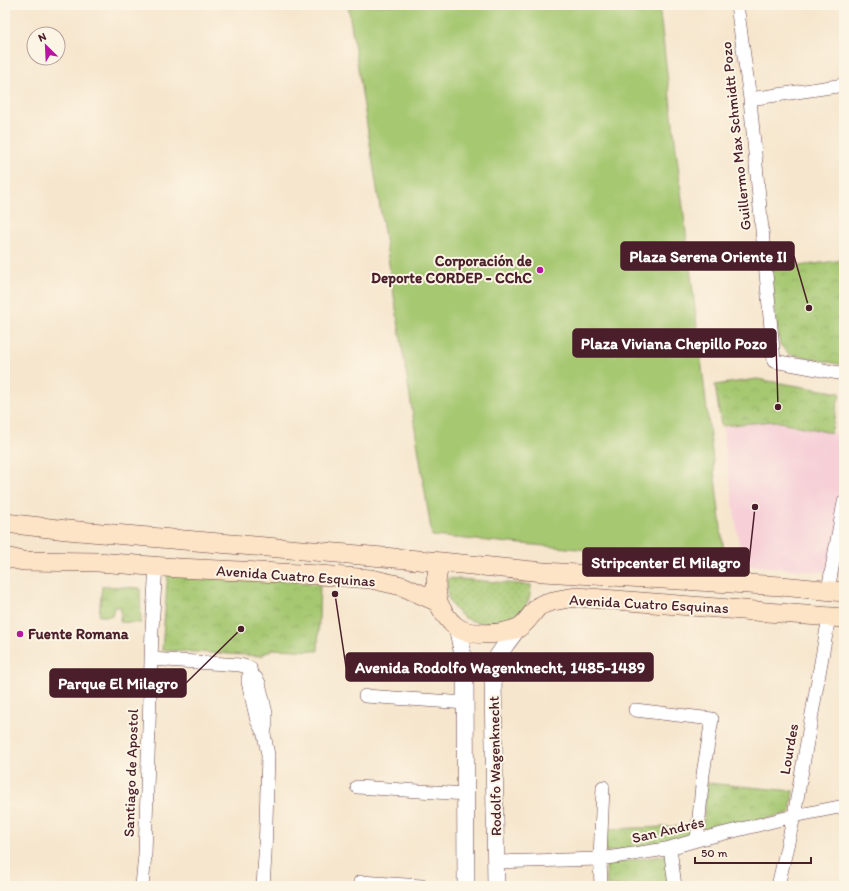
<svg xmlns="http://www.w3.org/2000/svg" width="849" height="891" viewBox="0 0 849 891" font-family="Itim,sans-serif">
<defs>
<pattern id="grass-dots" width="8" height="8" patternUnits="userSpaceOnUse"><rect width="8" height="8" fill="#a6c871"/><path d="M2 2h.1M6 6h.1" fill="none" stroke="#90ab62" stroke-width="1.8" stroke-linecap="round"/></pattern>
<pattern id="park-crowns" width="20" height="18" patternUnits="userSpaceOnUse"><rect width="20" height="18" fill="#a6c871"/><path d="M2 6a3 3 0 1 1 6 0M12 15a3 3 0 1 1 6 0" fill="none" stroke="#90ab62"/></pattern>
</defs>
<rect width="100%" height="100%" fill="#fcf5e5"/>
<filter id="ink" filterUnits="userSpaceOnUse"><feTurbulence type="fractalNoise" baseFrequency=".025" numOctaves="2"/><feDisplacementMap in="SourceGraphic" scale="8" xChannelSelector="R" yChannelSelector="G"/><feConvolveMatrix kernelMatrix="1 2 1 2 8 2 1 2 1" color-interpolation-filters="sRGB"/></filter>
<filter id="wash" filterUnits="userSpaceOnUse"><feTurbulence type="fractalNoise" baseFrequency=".012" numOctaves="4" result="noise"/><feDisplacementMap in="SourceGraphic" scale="16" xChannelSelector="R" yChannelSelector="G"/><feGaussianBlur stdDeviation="0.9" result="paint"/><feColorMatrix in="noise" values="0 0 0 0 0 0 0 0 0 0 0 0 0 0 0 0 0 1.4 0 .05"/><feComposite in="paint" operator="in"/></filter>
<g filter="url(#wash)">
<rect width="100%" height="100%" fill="#f6e6cd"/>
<path fill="#f6cfd7" d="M775,422l66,13 3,3v136l-102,-10 -20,-137z"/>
<path fill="url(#grass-dots)" stroke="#78744e" d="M448,578l83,7c1,45 -68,52 -82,14 -3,-6 -2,-14 -1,-21z"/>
<path fill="url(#park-crowns)" stroke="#78744e" d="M844,260v105l-55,-11 -9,-9 -12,-75z
M757,379l83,14 -9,40 -56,-12 -54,5 -6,-41z
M168,572l152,12 -2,67 -45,-2 -12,7 -99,-6z
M102,586l38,2 1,35 -21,-1 1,-15h-7l-2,9h-13z
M707,783l86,8 -3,22 -88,21z
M692,826l-1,9 -26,8 -59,9 1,-23z
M667,855l2,31h-62l-1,-22z"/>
<path fill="#a6c871" stroke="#78744e" d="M348,5h311l66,557 -293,-26z"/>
</g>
<g filter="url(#ink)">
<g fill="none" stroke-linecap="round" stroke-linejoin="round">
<g stroke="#643d43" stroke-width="14">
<path id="minor" d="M737,5l13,94 24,262 70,13
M750,99l94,-14
M828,590l16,-88
M151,659l89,6 10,3 1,6 5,4 3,5 7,30v10l-2,11 4,21 -3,101 -2,30
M251,674l-3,4v4l9,39 7,13
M365,696l101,7
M635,710l77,9 -9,55 -6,66
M357,787l109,7
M670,848l5,38
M496,862l104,-3 66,-10 31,-9 97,-24 50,-10
M142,886l3,-31 7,-226 4,-63
M360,886v-4l62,4
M601,886l-1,-27 3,-72
M778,886l16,-70 35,-199"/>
</g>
<g stroke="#643d43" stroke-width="18">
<path id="tertiary" d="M457,627l5,23 3,20 1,216
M496,886l-3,-208 5,-22 8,-12 12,-16"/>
</g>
<g stroke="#643d43" stroke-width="20">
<path id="secondary" d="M5,523l62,7 374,32 102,10 238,14 63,6
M5,557l18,4 74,1 81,6 142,7 51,4 31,7 36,16c4,9 9,17 17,24 14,11 47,9 63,2 9,-4 17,-21 23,-23 11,-5 23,-6 36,-8l267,21
M438,602c-3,-14 -3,-27 3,-40"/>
</g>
<use href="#minor" stroke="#fff" stroke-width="13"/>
<use href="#tertiary" stroke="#fff" stroke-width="17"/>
<use href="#secondary" stroke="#fee4c6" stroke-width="19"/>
</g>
</g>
<g fill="#b5179e" stroke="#fcf5e5" stroke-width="1.5">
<circle cx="540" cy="270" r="4"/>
<circle cx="20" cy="634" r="4"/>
</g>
<g text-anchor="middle" stroke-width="4" stroke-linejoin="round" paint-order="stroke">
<g font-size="15" fill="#4a1f2b" stroke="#fcf5e5">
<text transform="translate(736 136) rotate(-96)" y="5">Guillermo Max Schmidtt Pozo</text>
<text transform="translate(296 576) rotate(4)" y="5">Avenida Cuatro Esquinas</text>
<text transform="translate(649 604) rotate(3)" y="5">Avenida Cuatro Esquinas</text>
<text transform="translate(789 749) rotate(-80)" y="5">Lourdes</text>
<text transform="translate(495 766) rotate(-91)" y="5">Rodolfo Wagenknecht</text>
<text transform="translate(131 773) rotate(-88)" y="5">Santiago de Apostol</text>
<text transform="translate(668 830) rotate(-13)" y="5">San Andrés</text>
</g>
<g font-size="15" font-weight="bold" fill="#4a1f2b" stroke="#fcf5e5" text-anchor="end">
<text x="532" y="266">Corporación de<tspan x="532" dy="17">Deporte CORDEP - CChC</tspan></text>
<text x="28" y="639" text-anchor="start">Fuente Romana</text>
</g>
</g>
<path fill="none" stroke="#4a1f2b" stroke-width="1.5" d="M809 308L794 256M778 407L776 343M755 507L749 562M335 594L346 667M241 629L186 683"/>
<g fill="#4a1f2b" stroke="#fcf5e5" stroke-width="1.5">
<circle cx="809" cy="308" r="4"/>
<circle cx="778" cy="407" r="4"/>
<circle cx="755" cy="507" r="4"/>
<circle cx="335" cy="594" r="4"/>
<circle cx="241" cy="629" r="4"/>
</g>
<g fill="#4a1f2b" stroke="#4a1f2b" stroke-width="1.5">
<rect x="621" y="242" width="173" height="28" rx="4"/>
<rect x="573" y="329" width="203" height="28" rx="4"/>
<rect x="583" y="548" width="166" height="28" rx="4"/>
<rect x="346" y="653" width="307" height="28" rx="4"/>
<rect x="50" y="669" width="136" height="28" rx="4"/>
</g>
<g font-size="16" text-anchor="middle" font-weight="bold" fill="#fff">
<text x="708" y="262">Plaza Serena Oriente II</text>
<text x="674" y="349">Plaza Viviana Chepillo Pozo</text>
<text x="666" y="568">Stripcenter El Milagro</text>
<text x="500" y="673">Avenida Rodolfo Wagenknecht, 1485-1489</text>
<text x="118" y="689">Parque El Milagro</text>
</g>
<rect width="849" height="891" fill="none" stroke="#fcf5e5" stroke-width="20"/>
<g transform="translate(46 46) rotate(336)"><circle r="19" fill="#fcf5e5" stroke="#b59f9b"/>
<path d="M0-3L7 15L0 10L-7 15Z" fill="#b5179e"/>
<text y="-6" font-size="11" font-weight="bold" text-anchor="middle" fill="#4a1f2b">N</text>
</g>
<path d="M695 857v6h116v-6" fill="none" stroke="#4a1f2b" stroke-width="2"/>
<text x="701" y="857" font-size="12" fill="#4a1f2b" stroke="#fcf5e5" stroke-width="3" paint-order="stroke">50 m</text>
</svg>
